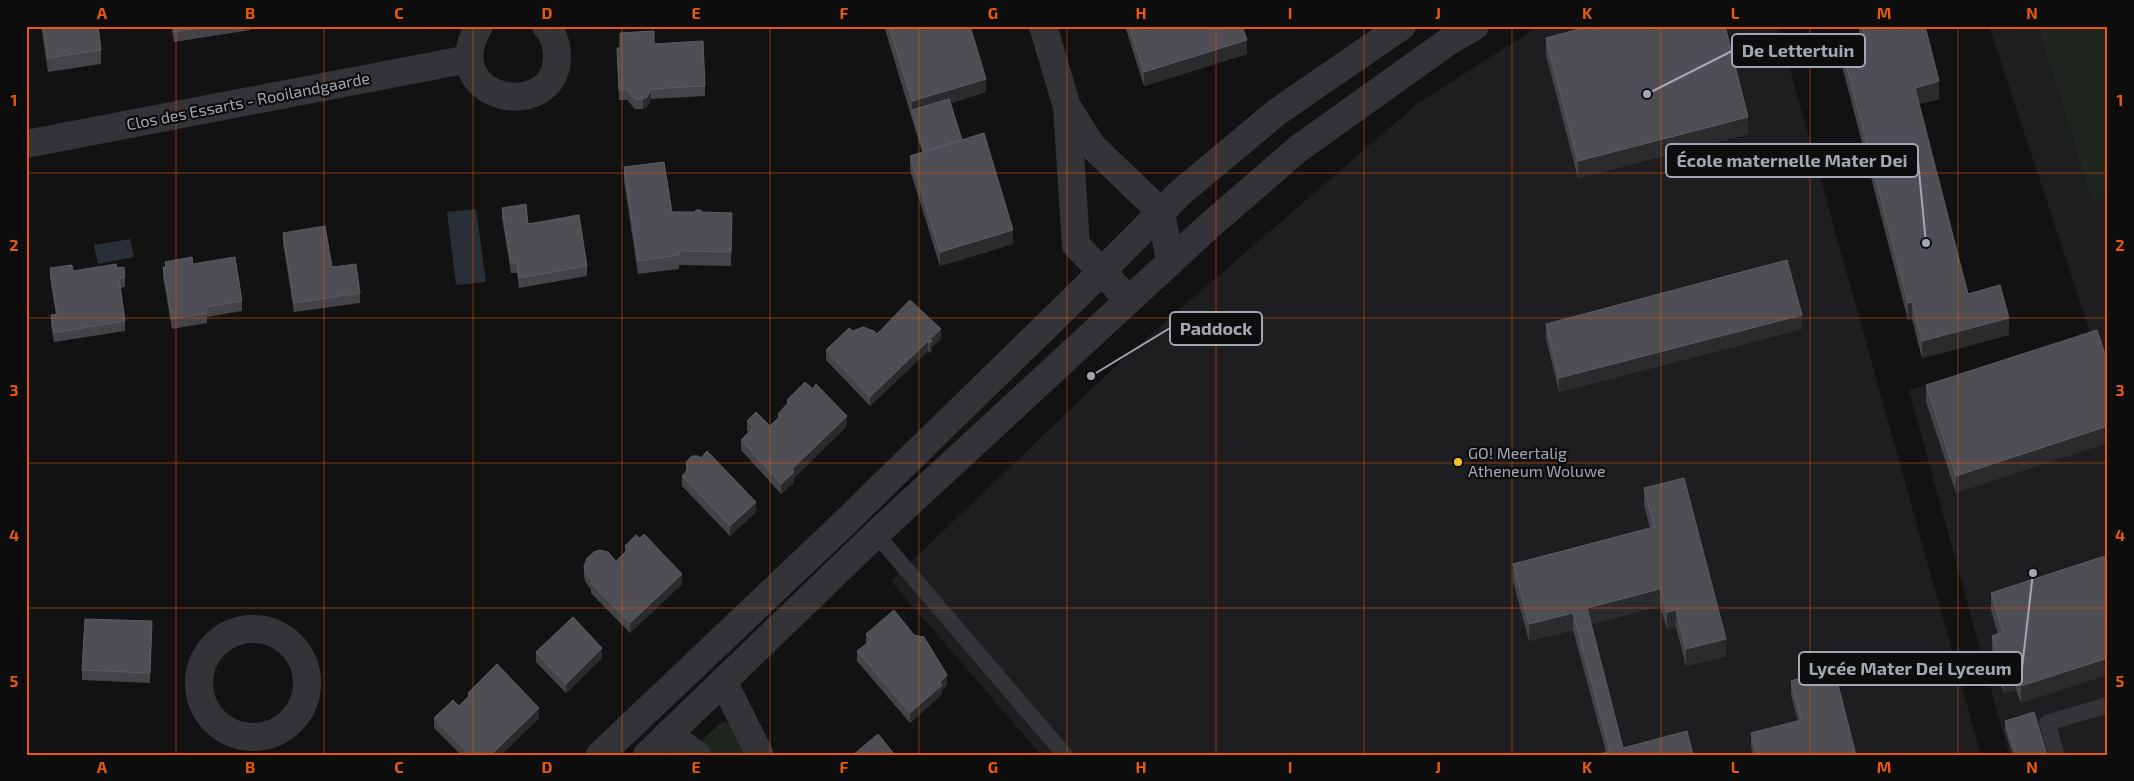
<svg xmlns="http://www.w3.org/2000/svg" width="2134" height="781" viewBox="0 0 2134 781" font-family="'Exo 2',sans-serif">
<rect width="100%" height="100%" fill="#121213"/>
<path fill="#1e1e20" d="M1539,26h239l203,729h-940l-150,-174 236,-226 290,-251z
M1989,26h119v729h-99l-100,-365 183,-52z"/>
<path fill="#1e261f" d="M2038,26h70v171l-15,5z
M722,722l6,1 20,32h-34l-11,-8v-8z"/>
<path fill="#282f37" d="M476,209l10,73 -30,3 -9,-73z
M130,239l4,18 -36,7 -4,-19z"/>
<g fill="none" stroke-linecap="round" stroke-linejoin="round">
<path stroke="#333338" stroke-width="16" d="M876,534l189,221
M2057,755l-10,-32 61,-18"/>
<path stroke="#333338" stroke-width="28" d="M479,26c-44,75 77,98 78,31 0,-12 -3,-22 -11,-31
M1043,26l24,81 9,138 53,55
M1068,108l24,38 69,66 9,50
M26,144l443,-85
M199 683a54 54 0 1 1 108 0a54 54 0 1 1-108 0Z
M724,683l36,72
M668,734l29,21"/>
<path stroke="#333338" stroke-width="28" d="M600,755l235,-223 243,-237 102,-102 97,-81 125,-86
M647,755l229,-221 333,-308 89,-77 151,-108 26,-15"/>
</g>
<path fill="#434348" d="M41,26h57l3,24v14l-53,8z
M171,26h80v4l-77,12z
M884,26h86l16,66 -35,11 11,37 51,104 -73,22 -30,-96v-14l12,-4z
M1125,26h117l5,28 -103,32z
M1858,26h67l14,73 -20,5 49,190 41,41 -87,23 -10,-39 -4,1 -67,-258v-17l20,-6z
M1546,38l202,96 -170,44 -32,-123z
M654,44l51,42v10l-54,3 -4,8 -4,2h-8l-8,-9h-8l-2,-52z
M624,167l48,45h29l31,15 -1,39 -52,-1v4l-41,5 -14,-93z
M502,208l26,16 59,42v10l-68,12 -2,-15h-6l-9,-55z
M283,233l49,34 28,26v10l-66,9 -11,-69z
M2106,238h2v22l-2,-5z
M165,262l28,2 49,37v10l-35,6v6l-35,6 -9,-52v-10h2z
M50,268l23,3 44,-3 8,9v10l-5,1 5,33v10l-71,11 -3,-17v-10h5l-6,-37z
M1546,324l256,5 -243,63 -13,-54z
M853,331l24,3 64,5 -9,8v4l-2,2 -2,-2 -58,55 -44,-46v-10z
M2108,363l-152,130 -30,-91v-17z
M787,400l60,26 -53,52v4l-13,12 -40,-44v-10l8,-8 -2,-1v-10l23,5 8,-8v-4l9,-10z
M686,462l70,50 -26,24 -48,-50v-10l4,-4z
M1644,488l82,168 -40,10 -10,-39 -9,2 -7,-23 -69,18 32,124 -17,4 -33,-122 -44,11 -16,-60v-17l137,-36 -6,-23z
M625,546l57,38 -52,49 -39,-40v-4l-5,-6 -2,-6v-10l32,-6 9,-9z
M2108,555l-87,148 -5,-13 -12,3 -12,-40v-17l6,-2 -7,-24v-17z
M152,621l-2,62 -68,-3v-10z
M866,634l81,51 -5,5v4l-32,29 -53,-62v-10l9,-7z
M536,652l66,6 -36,35 -30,-31z
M1791,681l65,74h-103l-2,-8v-14l47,-12 -7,-26z
M468,693l71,25 -38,37h-40l-27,-27v-10l25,-12 9,-9z
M2005,721l42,34h-34l-8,-24z"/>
<path fill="#2b2b2e" d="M1247,40v14l-103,32v-14z
M986,79v13l-73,23 -1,-5v5v-14z
M1939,81v18l-24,6v-17z
M651,89v10l-4,8 -4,2v-10z
M1748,117v17l-170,44v-17z
M1013,230v14l-73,22v-14z
M1912,302v17l-4,1v-17z
M1802,315v14l-243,63v-14z
M2009,318v17l-87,23v-17z
M941,329v10l-9,8v4l-2,2v-14z
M928,341v10l-58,55v-9z
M847,416v10l-53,52v4l-13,12v-10l11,-15z
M2108,426v17l-152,50v-17z
M756,502v10l-26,24v-10z
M682,574v10l-52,49v-10z
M1660,589v17l-73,20v-18z
M1676,610v17l-9,2v-17z
M1573,613v17l-44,11v-17z
M1726,639v17l-40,10v-17z
M602,648v10l-36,35v-9z
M2108,658v17l-87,28v-17z
M2016,673v17l-12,3v-17z
M947,675v10l-5,5v4l-32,29v-10z
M539,708v10l-38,37h-10z"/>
<path fill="#4e4e54" stroke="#5b5c63" d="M43,26h55l3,24 -53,8z
M173,26h39l-38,6z
M889,26h81l16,53 -74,22z
M1129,26h113l5,14 -103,32z
M1590,26h135l23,91 -170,44 -32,-123z
M1862,26h63l14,55 -24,7 53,206 32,-9 9,33 -87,23 -10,-39 -4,1 -67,-258 24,-7z
M654,31v13l49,-3 2,45 -54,3 -4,8 -4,2h-8l-8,-9h-8l-2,-42h3v-15z
M949,99l13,41 -38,12 -12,-42z
M984,133l29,97 -73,22 -30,-96z
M664,162l8,50h23l1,-2h5v2l31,1 -1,39 -52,-1v4l-41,6 -14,-94z
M526,204l2,20 51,-9 8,51 -68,12 -2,-15h-6l-9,-55z
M325,226l7,41 24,-3 4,29 -66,10 -11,-70z
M192,257l1,7 42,-7 7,44 -36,6 1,6 -35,6 -9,-52h3l-1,-5z
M1787,260l15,55 -243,63 -13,-54z
M116,264l1,4 7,-1 1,10 -6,1 6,43 -71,12 -3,-18 6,-1 -7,-46 22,-3 1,6z
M910,300l31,29 -11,10 2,2 -2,2 -2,-2 -58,56 -44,-47 23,-22 4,3 10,-4 11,4 3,3z
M2097,330l11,33v63l-152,50 -30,-91z
M805,382l8,7 3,-5 31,32 -55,53 2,3 -13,12 -40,-44 13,-13 -7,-6 9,-9 14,14 10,-10 -2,-2 11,-12 -2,-2z
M707,451l49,51 -26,24 -48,-50 6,-7 -2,-7 6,-6h6l3,2z
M1684,478l42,161 -40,10 -10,-39 -9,2 -7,-23 -73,19 36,140 64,-17 6,24h-96l13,-4 -37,-138 -44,11 -16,-60 141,-37 -10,-39z
M644,534l38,40 -52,49 -39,-40 2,-2 -7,-7 -2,-7 3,-9 7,-6 6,-2 8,2 8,9 13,-12 -4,-3 11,-11 4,3z
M2108,555v103l-87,28 -5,-13 -12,3 -12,-40 11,-4 -12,-39z
M894,610l20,25 10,2 23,38 -7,7 2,3 -32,28 -53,-62 14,-11 -5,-6z
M573,617l29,31 -36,36 -30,-32z
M85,619l67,2 -2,52 -68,-3z
M497,664l42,44 -48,47h-13l-2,-1 -1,1h-5l-36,-37 19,-18 6,6 11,-11 -2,-2z
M1834,669l22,86h-99l-6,-22 50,-13 -10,-39z
M2034,712l13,43h-31l-11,-34z
M878,734l17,21h-42z"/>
<path fill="none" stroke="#e8590c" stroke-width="1" stroke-opacity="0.55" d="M176,26v729M324,26v729M473,26v729M622,26v729M770,26v729M919,26v729M1067,26v729M1216,26v729M1364,26v729M1512,26v729M1661,26v729M1810,26v729M1958,26v729M26,173h2082M26,318h2082M26,463h2082M26,608h2082"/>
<circle fill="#f6c227" stroke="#0d0d0e" stroke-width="2" cx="1458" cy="462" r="5"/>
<g text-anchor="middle" stroke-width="4.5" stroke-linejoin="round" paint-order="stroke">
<g font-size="16" fill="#a3a7b4" stroke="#0d0d0e">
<text transform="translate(248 101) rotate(-11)" y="6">Clos des Essarts - Rooilandgaarde</text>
</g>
<g font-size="16" fill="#a3a7b4" stroke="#0d0d0e" text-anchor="start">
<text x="1468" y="459">GO! Meertalig<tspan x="1468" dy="18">Atheneum Woluwe</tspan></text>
</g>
</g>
<path fill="none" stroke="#a3a7b4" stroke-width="2" d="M1647 94L1732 51M1926 243L1918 161M1091 376L1170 328M2033 573L2022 668"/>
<g fill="#a3a7b4" stroke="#0d0d0e" stroke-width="2">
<circle cx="1647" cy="94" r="5"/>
<circle cx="1926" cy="243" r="5"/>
<circle cx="1091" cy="376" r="5"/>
<circle cx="2033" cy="573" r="5"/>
</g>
<g fill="#0d0d0e" stroke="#a3a7b4" stroke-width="2">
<rect x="1732" y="34" width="133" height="33" rx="5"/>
<rect x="1666" y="144" width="252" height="33" rx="5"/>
<rect x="1170" y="312" width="92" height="33" rx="5"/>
<rect x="1799" y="652" width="223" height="33" rx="5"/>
</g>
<g font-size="18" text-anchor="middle" font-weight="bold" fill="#a3a7b4">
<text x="1798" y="57">De Lettertuin</text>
<text x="1792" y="167">École maternelle Mater Dei</text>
<text x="1216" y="335">Paddock</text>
<text x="1910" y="675">Lycée Mater Dei Lyceum</text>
</g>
<rect width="2134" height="781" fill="none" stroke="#0d0d0e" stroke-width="55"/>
<rect x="28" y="28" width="2078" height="726" fill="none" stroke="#e8590c" stroke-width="2"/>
<g font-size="16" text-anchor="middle" font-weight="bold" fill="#e8590c">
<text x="102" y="19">A</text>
<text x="250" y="19">B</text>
<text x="399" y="19">C</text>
<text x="547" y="19">D</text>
<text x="696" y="19">E</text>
<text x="844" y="19">F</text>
<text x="993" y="19">G</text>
<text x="1141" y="19">H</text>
<text x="1290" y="19">I</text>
<text x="1438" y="19">J</text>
<text x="1587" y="19">K</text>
<text x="1735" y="19">L</text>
<text x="1884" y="19">M</text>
<text x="2032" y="19">N</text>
<text x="14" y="106">1</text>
<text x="2120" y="106">1</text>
<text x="14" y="251">2</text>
<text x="2120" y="251">2</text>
<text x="14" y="396">3</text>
<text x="2120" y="396">3</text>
<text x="14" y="541">4</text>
<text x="2120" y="541">4</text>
<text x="14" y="687">5</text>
<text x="2120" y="687">5</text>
<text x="102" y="773">A</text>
<text x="250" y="773">B</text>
<text x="399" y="773">C</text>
<text x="547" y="773">D</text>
<text x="696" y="773">E</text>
<text x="844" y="773">F</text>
<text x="993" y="773">G</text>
<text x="1141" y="773">H</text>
<text x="1290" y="773">I</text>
<text x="1438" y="773">J</text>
<text x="1587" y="773">K</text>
<text x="1735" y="773">L</text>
<text x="1884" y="773">M</text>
<text x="2032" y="773">N</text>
</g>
</svg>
